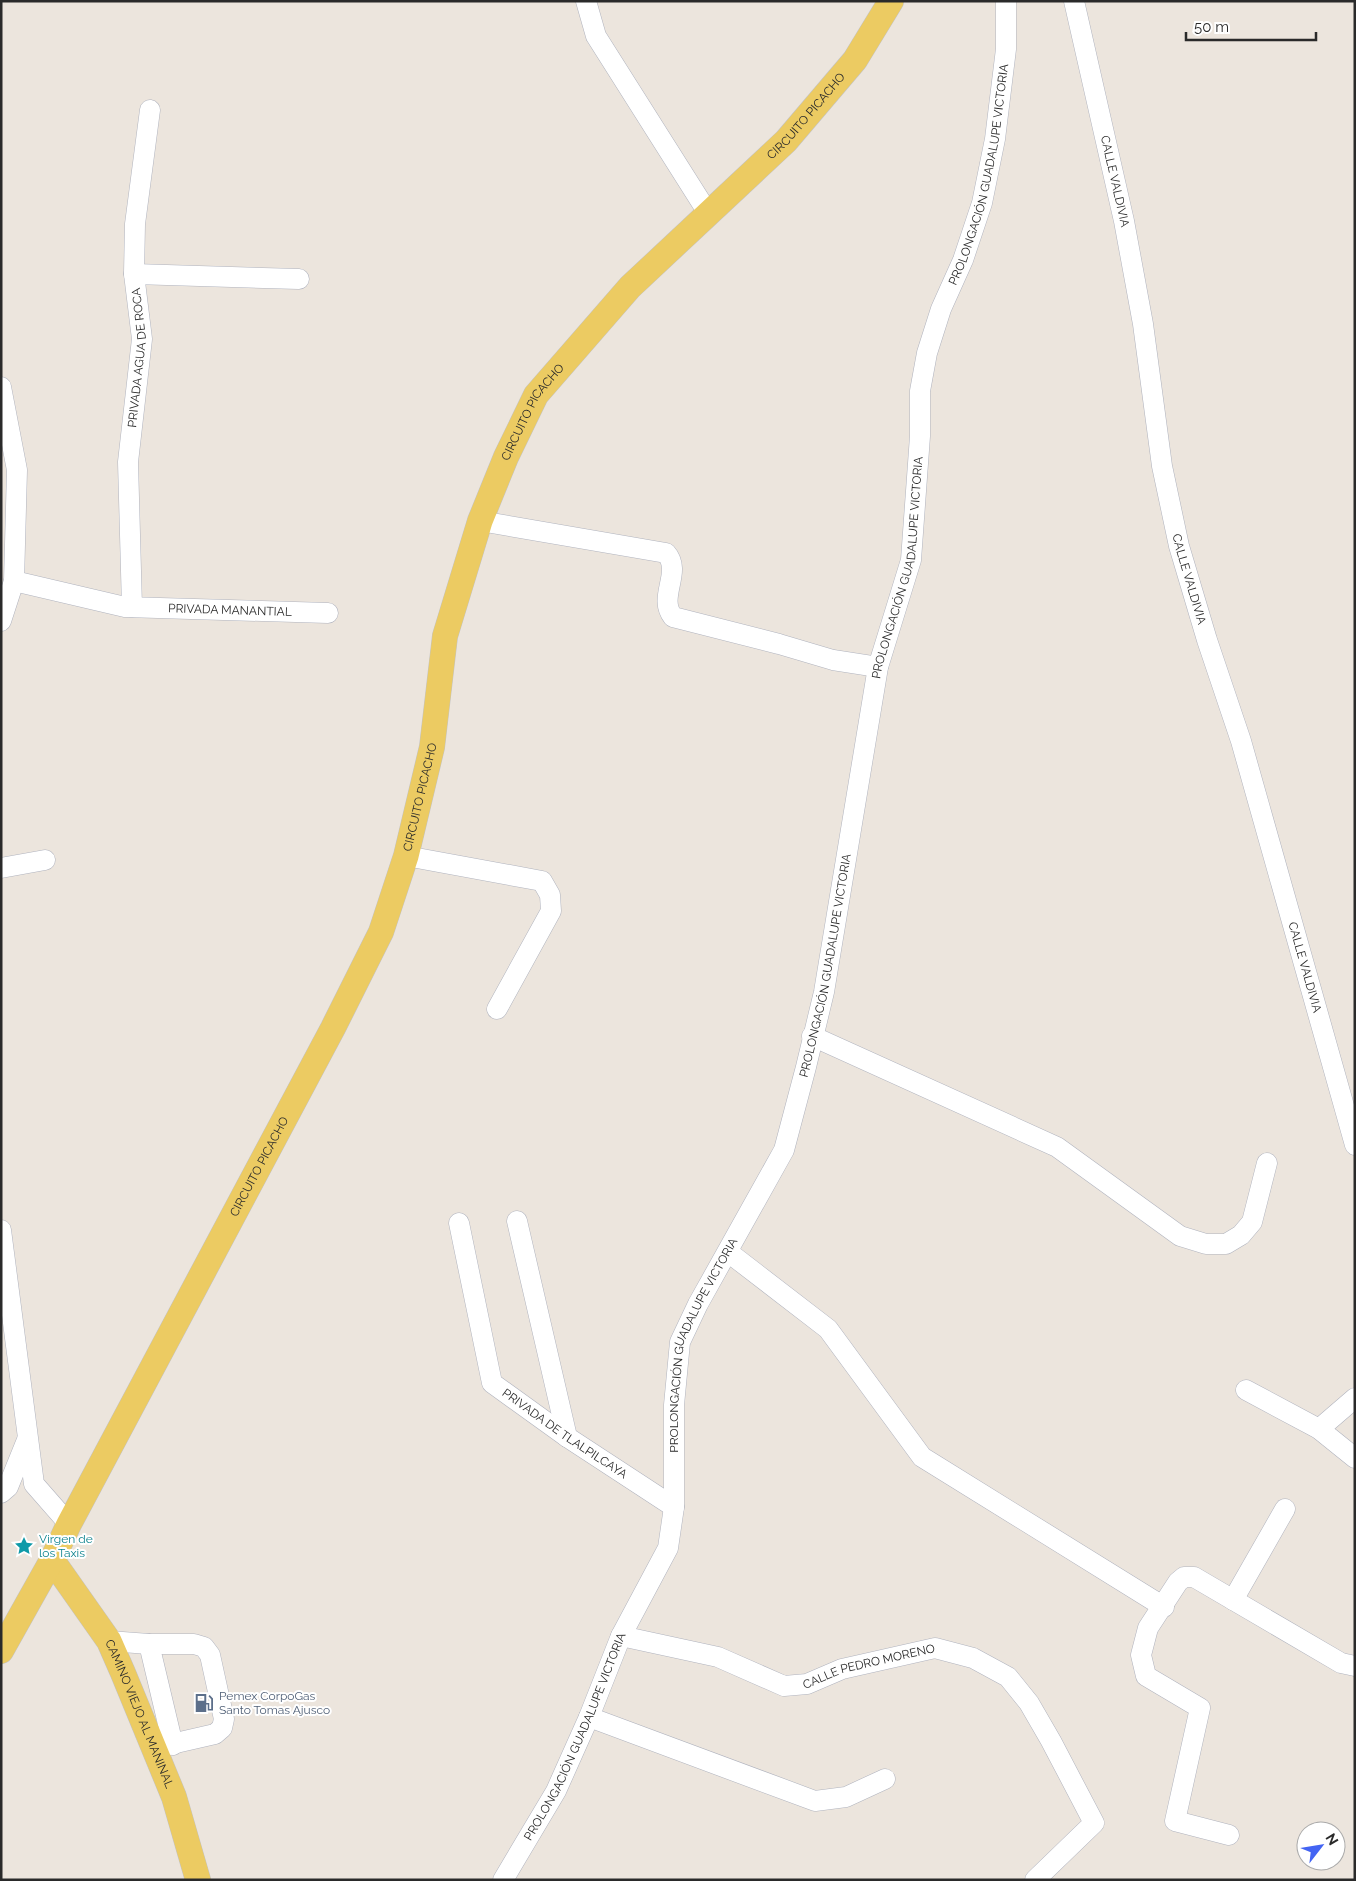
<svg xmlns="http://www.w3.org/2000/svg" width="1356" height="1881" viewBox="0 0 1356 1881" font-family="Raleway,sans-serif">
<rect width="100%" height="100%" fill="#ece5dd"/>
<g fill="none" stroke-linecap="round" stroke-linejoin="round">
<g stroke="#b0b3be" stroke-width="21">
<g id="minor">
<path d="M586,1l10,35 112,177"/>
<path id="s1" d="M1074,1l50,220 19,103 19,142 17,80 28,94 34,101 114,404"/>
<path d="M134,274l165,5"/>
<path d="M1,387l16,83 -3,111 -13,40"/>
<path d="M480,521l186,32c17,19 -9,44 7,64l106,27 54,16 45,7"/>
<path id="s2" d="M14,581l111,26 203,6"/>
<path id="s3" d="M132,607l-4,-145 14,-123 -8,-65 1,-50 15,-114"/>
<path d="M406,856l136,25 8,14 1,16 -54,98"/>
<path d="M1,868l44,-8"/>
<path d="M812,1036l245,111 123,89 26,8h20l15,-9 11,-13 15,-59"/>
<path d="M517,1221l50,216"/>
<path id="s4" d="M459,1223l33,160 75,54 107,70"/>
<path d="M1,1230l33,254 35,40"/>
<path d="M728,1252l100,77 94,128 242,150"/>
<path d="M1246,1390l73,39 36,29"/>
<path d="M1319,1429l36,-31"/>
<path d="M1,1493l7,-6 19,-47"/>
<path d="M1233,1600l52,-91"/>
<path id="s5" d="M621,1636l97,21 66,29 23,-2 35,-15 93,-21 38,10 35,19 21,26 22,38 43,82 -59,57"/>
<path d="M109,1641l40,3h45l10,3 6,8 14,64 -2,9 -7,6 -61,14"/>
<path d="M149,1644l24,101"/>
<path d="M589,1717l226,84 31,-4 39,-18"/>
<path d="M1229,1835l-54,-14 25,-113 -54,-32 -5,-21 7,-27 30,-46 6,-5h10l147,86 14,3"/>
<path id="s6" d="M503,1880l53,-89 33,-74 32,-81 47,-88 6,-41v-102l6,-63 18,-38 86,-154 22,-83 18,-75 54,-325 33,-107 9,-124v-45l7,-38 14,-44 22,-49 19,-57 13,-64 11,-90v-48"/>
</g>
</g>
<g stroke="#c3c3c3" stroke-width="26">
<g id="major">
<path id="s7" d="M52,1560l57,81 14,32 51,124 24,83"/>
<path id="s8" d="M1,1651l51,-91 17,-36 264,-496 48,-96 25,-76 26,-109 13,-111 35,-115 26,-64 30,-62 94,-108 156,-146 69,-81 36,-59"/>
</g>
</g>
<use href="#minor" stroke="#fff" stroke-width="20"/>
<use href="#major" stroke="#eccb62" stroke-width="25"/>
</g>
<defs>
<g id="sight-bare" transform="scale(1.5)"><path d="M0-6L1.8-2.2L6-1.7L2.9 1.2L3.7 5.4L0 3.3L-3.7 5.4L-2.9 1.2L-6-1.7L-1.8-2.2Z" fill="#0f9aa8" stroke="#fff" stroke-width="2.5" paint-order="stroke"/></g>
<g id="fuel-bare" transform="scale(1.5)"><path d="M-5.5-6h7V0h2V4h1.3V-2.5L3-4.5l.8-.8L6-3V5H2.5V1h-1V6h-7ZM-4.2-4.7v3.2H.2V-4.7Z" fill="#5c6f8a" stroke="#fff" stroke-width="2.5" paint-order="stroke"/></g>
</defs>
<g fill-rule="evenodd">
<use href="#sight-bare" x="24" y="1546"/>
<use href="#fuel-bare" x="204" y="1703"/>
</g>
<g text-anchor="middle" stroke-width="4" stroke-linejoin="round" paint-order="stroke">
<g font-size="12" fill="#2a2a2a" stroke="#fff">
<text dy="4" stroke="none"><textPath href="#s8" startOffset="1764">CIRCUITO PICACHO</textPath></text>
<text dy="4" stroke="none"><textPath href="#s6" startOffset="1796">PROLONGACIÓN GUADALUPE VICTORIA</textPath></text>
<text dy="4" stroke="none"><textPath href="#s1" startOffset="185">CALLE VALDIVIA</textPath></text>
<text dy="4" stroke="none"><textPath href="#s3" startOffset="250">PRIVADA AGUA DE ROCA</textPath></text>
<text dy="4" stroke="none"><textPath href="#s8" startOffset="1359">CIRCUITO PICACHO</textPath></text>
<text dy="4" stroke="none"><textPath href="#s6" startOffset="1391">PROLONGACIÓN GUADALUPE VICTORIA</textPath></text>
<text dy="4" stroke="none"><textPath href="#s1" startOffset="590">CALLE VALDIVIA</textPath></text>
<text dy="4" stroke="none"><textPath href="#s2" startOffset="219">PRIVADA MANANTIAL</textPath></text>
<text dy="4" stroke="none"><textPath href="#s8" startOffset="954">CIRCUITO PICACHO</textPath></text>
<text dy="4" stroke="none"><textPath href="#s6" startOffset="986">PROLONGACIÓN GUADALUPE VICTORIA</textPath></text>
<text dy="4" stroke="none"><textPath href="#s1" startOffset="995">CALLE VALDIVIA</textPath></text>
<text dy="4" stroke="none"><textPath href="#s8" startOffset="549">CIRCUITO PICACHO</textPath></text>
<text dy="4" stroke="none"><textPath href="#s6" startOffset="581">PROLONGACIÓN GUADALUPE VICTORIA</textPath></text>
<text dy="4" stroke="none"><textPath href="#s4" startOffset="252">PRIVADA DE TLALPILCAYA</textPath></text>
<text dy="4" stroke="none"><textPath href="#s5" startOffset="259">CALLE PEDRO MORENO</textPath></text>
<text dy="4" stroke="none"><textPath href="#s7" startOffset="178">CAMINO VIEJO AL MANINAL</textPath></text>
<text dy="4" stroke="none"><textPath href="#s6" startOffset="161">PROLONGACIÓN GUADALUPE VICTORIA</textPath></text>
</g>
<g font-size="12" fill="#0d838f" stroke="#fff" text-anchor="start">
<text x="39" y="1543">Virgen de<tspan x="39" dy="14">los Taxis</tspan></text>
</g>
<g font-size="12" fill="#4e5e75" stroke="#fff" text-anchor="start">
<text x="219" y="1700">Pemex CorpoGas<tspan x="219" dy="14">Santo Tomas Ajusco</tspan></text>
</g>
</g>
<rect width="1356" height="1881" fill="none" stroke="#2a2a2a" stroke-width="5"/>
<g transform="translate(1321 1846) rotate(59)"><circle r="24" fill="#ffffff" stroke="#aaaaaa"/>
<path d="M0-4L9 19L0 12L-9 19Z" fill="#4364f3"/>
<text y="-8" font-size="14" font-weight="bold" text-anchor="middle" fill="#2a2a2a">N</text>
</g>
<path d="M1186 32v8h130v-8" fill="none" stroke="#2a2a2a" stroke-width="2.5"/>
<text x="1194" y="32" font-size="15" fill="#2a2a2a" stroke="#ffffff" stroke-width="4" paint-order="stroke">50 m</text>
</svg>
